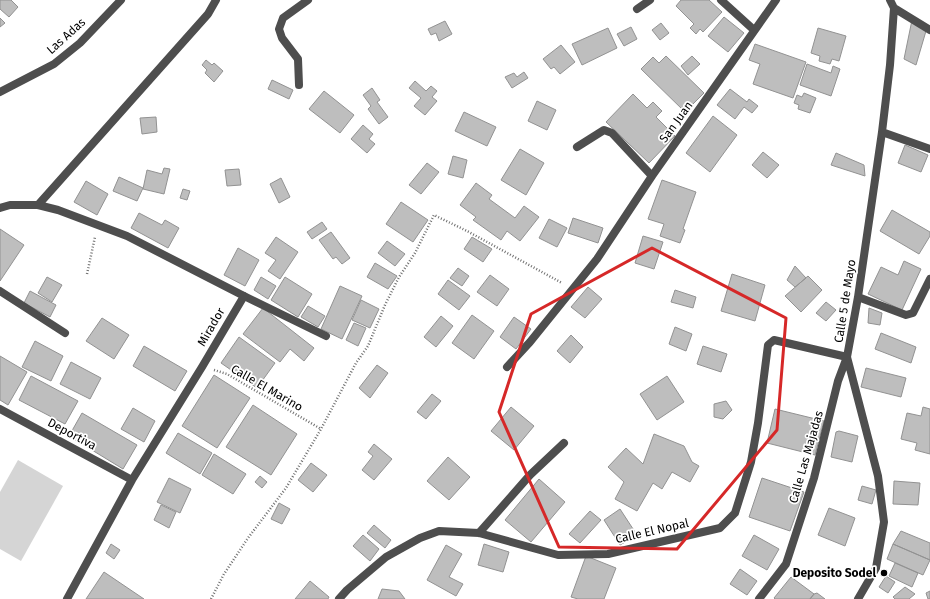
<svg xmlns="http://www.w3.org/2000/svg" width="930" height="599" viewBox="0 0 930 599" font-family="'Fira Sans',sans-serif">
<rect width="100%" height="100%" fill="#fff"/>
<path fill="#d5d5d5" d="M18,460l45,26 -42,75 -21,-12v-57z"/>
<path fill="#bebebe" stroke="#929292" d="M0,0h11l7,7 -9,10 -9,-8z
M681,0h28l13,12 -19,20 -3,-3 -4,5 -6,-6 4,-4 -18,-18z
M724,17l20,16 -16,19 -20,-16z
M0,18l5,5 -5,4z
M912,20l14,11 -10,34 -12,-6z
M445,21l7,13 -13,7 -3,-8 -5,2 -3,-6z
M661,23l8,10 -9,7 -8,-10z
M631,27l6,12 -13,7 -7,-12z
M608,28l9,20 -35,17 -10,-21z
M818,28l28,8 -7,25 -7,-2 -2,5 -11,-3 1,-5 -9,-3z
M755,44l51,18 -13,36 -40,-14 7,-20 -11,-4z
M561,45l14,17 -15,12 -6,-7 -3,2 -8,-10z
M666,56l38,37 -19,19 -44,-43 12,-12 6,6z
M692,56l8,8 -12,11 -7,-9z
M206,60l6,5 2,-2 9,8 -9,11 -9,-9 2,-3 -5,-5z
M807,64l24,9 2,-7 7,3 -9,27 -31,-11z
M524,72l4,6 -16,10 -7,-11 9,-4 3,4z
M272,80l21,10 -4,9 -21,-10z
M415,81l11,10 5,-5 6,5 -5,6 5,4 -12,14 -11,-9 7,-8 -12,-10z
M372,88l8,12 -3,2 11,15 -9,7 -11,-15 3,-3 -8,-11z
M730,89l17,13 2,-3 9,7 -6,7 -8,-6 -9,12 -18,-14z
M324,91l30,24 -14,18 -31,-24z
M804,93l12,5 -6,15 -12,-4 1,-4 -5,-2 3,-8 5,2z
M633,94l14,14 6,-6 9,9 -6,6 19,19 -26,27 -43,-41z
M537,101l19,9 -9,20 -19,-9z
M464,112l32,15 -9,19 -32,-15z
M713,116l24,19 -27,37 -24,-19z
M156,117l1,15 -15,2 -2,-16z
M363,125l10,9 -4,5 6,5 -8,9 -16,-14z
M905,145l23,10 -7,17 -23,-9z
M520,149l24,14 -18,32 -25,-15z
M763,152l16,13 -12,13 -15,-13z
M836,153l28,12 1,11 -34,-11z
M453,156l14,4 -4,18 -15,-4z
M427,163l12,9 -18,22 -12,-9z
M164,168l6,1 -6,25 -21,-5 4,-19 15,4z
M239,169l2,16 -14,1 -2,-16z
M119,177l24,11 -6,13 -24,-10z
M281,178l9,19 -11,6 -9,-19z
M662,180l34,12 -13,37 2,1 -5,13 -20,-7 4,-12 -16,-5z
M86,181l22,13 -11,21 -23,-13z
M476,183l16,12 -3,4 26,19 9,-12 15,11 -19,24 -13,-10 -6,9 -28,-20 3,-3 -16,-12z
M183,189l7,2 -3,9 -7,-2z
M401,202l27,18 -15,22 -27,-18z
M892,210l38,22v4l-11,18 -39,-23z
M139,213l23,12 3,-5 14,8 -11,20 -37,-20z
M573,218l30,10 -5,15 -30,-10z
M549,219l18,9 -10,19 -18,-9z
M322,222l5,7 -15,10 -5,-7z
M0,229l24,16 -24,36z
M331,232l19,26 -8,6 -6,-7 -3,2 -14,-19z
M643,236l20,6 -9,27 -19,-6z
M276,237l22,15 -18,27 -12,-8 8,-11 -11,-7z
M472,237l20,12 -9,13 -19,-13z
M387,241l18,13 -10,12 -17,-13z
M238,248l21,12 -14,26 -21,-11z
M904,261l17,8 -19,41 -34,-16 13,-27 17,8z
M375,263l22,13 -9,13 -21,-12z
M795,266l11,12 -11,9 -8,-7z
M458,268l11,8 -7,10 -12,-8z
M732,274l33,11 -10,36 -34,-10z
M490,275l19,14 -12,17 -20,-14z
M808,276l14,14 -21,22 -16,-16z
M47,277l15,8 -10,17 -14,-9z
M261,277l15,9 -8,13 -14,-9z
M285,277l27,17 -14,23 -27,-17z
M448,280l22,16 -11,14 -21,-16z
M340,286l22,10 -20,43 -21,-10z
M588,287l14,12 -17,19 -14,-11z
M675,290l21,7 -3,11 -22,-6z
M30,291l26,14 -6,12 -26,-14z
M361,300l18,9 -9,19 -18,-8z
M826,302l10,8 -10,11 -10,-8z
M308,306l17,10 -7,11 -17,-10z
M263,308l51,40 -10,13 -14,-12 -10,13 -37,-28z
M869,308l13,5 -2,12 -12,-2z
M472,315l22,16 -20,28 -22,-16z
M441,316l12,10 -17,21 -12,-10z
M514,317l17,12 -15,20 -16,-12z
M102,318l27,17 -15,24 -28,-18z
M354,323l12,5 -8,18 -12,-6z
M675,327l17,7 -6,17 -17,-7z
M881,333l35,14 -5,16 -36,-14z
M571,335l12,12 -13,16 -13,-12z
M239,337l36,26 -18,25 -36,-25z
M35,341l28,15 -12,25 -29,-14z
M144,346l43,25 -12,20 -42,-25z
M703,346l24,8 -6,18 -24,-8z
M0,356l27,16 -19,33 -8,-5z
M71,362l30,16 -11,21 -30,-15z
M377,365l11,8 -18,25 -11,-10z
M866,368l40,10 -5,19 -40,-10z
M214,375l36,23 -33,50 -35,-22z
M31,376l47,25 -13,23 -46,-24z
M667,376l17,26 -27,18 -17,-26z
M432,394l9,7 -15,18 -9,-7z
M726,401l6,9 -9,9 -9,-2v-13z
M253,405l44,29 -26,41 -45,-28z
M511,407l23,19 -20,24 -23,-19z
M923,407l7,2v45l-15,-4 2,-7 -16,-4 6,-26 14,3z
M133,408l22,13 -11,21 -23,-13z
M775,409l49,12 -9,34 -48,-12z
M82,413l55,32 -14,24 -54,-33z
M839,431l19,5 -6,26 -21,-5 5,-25z
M178,433l34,20 -12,21 -34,-21z
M654,434l30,12 8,16 7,4 -9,16 -18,-10 -10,17 -9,-6 -16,28 -22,-12 9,-17 -16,-15 18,-19 17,16z
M374,444l18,15 -18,21 -12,-10 11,-14 -5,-4z
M214,454l32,20 -13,20 -31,-19z
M448,457l22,20 -21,23 -22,-19z
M311,463l16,12 -14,17 -15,-12z
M260,476l7,6 -5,6 -7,-6z
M169,478l22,11 -11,24 -23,-11z
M762,478l42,14 -14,39 -41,-14z
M539,479l26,23 -34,40 -26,-22z
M894,481l26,2 -2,22 -25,-1z
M862,486l14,4 -4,14 -14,-4z
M279,503l11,6 -8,15 -11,-5z
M161,505l15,7 -7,16 -15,-8z
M829,508l26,10 -10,28 -27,-11z
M620,509l17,26 -17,10 -16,-25z
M590,511l11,9 -21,23 -11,-9z
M374,525l17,15 -6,8 -18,-15z
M901,531l29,12v17l-37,-16z
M363,535l16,14 -9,12 -17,-15z
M754,535l25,14 -12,21 -25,-14z
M111,544l9,6 -6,9 -8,-6z
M484,544l25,8 -6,20 -25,-7z
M893,544l37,16 -7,15 -36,-16z
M446,545l16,9 -13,23 14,7 -7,12 -29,-16z
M586,556l30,12 -12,31h-26l-7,-2z
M895,563l23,10 -6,14 -23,-11z
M740,569l17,12 -10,14 -17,-11z
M104,572l40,27h-58z
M886,576l9,6 -7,11 -9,-6z
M791,577l23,17 -4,5h-35l-1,-1z
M310,581l19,16 -1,2h-33z
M905,587l10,7 -6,5h-14l-2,-2z
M382,589l17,2 6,8h-27z
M930,591v8h-2l-2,-6z
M817,593l8,6h-15l4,-5z"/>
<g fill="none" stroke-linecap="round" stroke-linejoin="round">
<path stroke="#707070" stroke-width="2.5" stroke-dasharray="1 2" stroke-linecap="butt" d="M87,274l8,-37
M214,370l13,4 94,55
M211,599l13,-25 24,-36 38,-50 35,-59 35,-66 12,-17 17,-41 14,-28 16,-24 19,-38 33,16 95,52"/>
<path stroke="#4e4e4e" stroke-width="8" d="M244,296l82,40"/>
<path stroke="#4e4e4e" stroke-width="8" d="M721,0l33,30
M894,8l36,22
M637,9l13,-9
M299,85l-1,-26 -16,-21 -3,-9 4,-11 25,-18
M0,92l54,-28 26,-21 41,-43
M882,132l48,17
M577,147l27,-17 8,3 40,43
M38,205l170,-191 8,-14
M0,208l10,-3h28l20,5 69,26 117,60 -42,71 -70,113 -65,119
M0,291l65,42
M858,297l48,18 7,-2 17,-34
M507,367l23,-25 67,-83 55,-83 124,-176
M0,409l132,71
M479,533l51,-58 34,-32
M339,599l8,-9 39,-33 34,-19 19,-7 40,2 79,22 50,-1 112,-26 15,-15 16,-51 7,-39 10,-78 6,-5 73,17 -9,24 -24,97 -28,86 -27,35
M858,599l18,-31 8,-46 -6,-46 -31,-119 11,-60 24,-165 8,-67 4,-57 -4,-8"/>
</g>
<path fill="none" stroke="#d62828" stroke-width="3" stroke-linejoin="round" d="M652,248l134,70 -9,112 -100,119 -118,-2 -60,-135 32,-98z"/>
<circle fill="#000" stroke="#fff" stroke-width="1.5" cx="884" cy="573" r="4"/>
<g text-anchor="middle" stroke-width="3.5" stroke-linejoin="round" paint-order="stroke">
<g font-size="12" fill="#000" stroke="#fff">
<text transform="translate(66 36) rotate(-42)" y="4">Las Adas</text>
<text transform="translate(676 122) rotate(-54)" y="4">San Juan</text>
<text transform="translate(845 301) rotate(-81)" y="4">Calle 5 de Mayo</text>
<text transform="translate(211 327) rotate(-60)" y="4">Mirador</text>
<text transform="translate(267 388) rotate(30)" y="4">Calle El Marino</text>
<text transform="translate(72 434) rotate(28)" y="4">Deportiva</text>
<text transform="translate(806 457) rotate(-74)" y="4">Calle Las Majadas</text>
<text transform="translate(652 531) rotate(-13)" y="4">Calle El Nopal</text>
</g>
<g font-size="12" font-weight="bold" fill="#000" stroke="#fff" text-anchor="end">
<text x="876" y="577">Deposito Sodel</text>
</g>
</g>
</svg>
